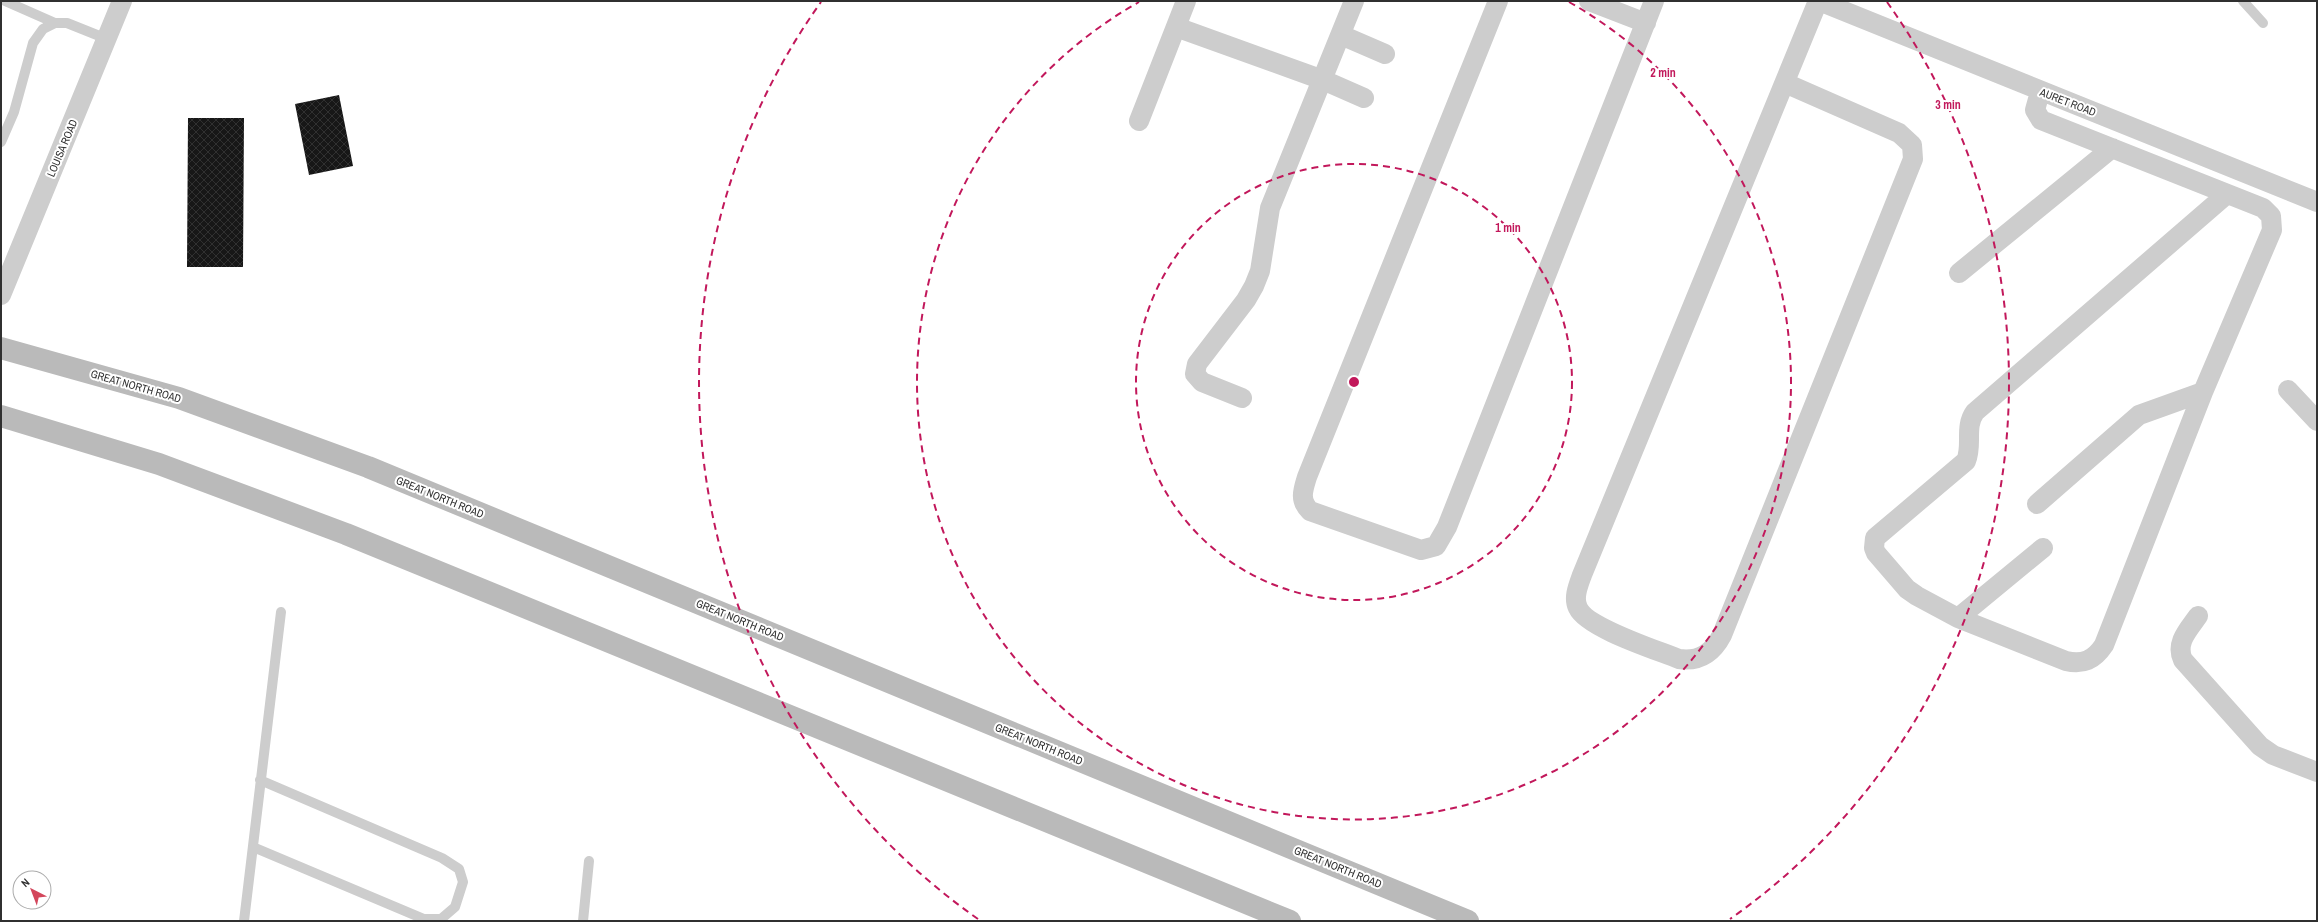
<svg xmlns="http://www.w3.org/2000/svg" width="2318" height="922" viewBox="0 0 2318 922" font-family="'Archivo Narrow',sans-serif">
<defs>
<pattern id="building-cross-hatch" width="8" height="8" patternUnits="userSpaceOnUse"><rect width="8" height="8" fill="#171717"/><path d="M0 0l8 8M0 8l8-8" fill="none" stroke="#303030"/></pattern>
</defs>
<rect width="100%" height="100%" fill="#fff"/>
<path fill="url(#building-cross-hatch)" d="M339,95l14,71 -44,9 -14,-71z
M188,118h56l-1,149h-56z"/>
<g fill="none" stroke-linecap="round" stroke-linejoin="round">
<path stroke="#cdcdcd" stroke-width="10" d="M5,1l50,22
M2243,1l20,22
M1,142l13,-30 19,-69 10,-14 12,-6h12l40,16
M253,847l171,72h17l14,-12 8,-25 -4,-13 -17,-11 -182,-78
M244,921l37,-309
M583,921l6,-60"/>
<path stroke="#cdcdcd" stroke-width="20" d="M1498,1l-191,476c-4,13 -8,23 3,34l111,39 15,-4 11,-19 207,-526
M1589,1l57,22
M1819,1l498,201
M1176,27l147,53 41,18
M1341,35l44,19
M1785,83l114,50 13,12 1,14 -191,476c-9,17 -22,27 -43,24 -22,-9 -92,-31 -101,-51 -5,-10 0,-22 4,-33l236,-574
M2040,92l-5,18 6,10 222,88 8,8 1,14 -69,162 -99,253c-10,15 -21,20 -38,16l-108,-43 -41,-22 -10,-7 -31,-36 -2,-5 1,-10 91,-77c7,-16 -2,-34 9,-49l252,-218
M1139,121l47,-120
M1959,273l153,-125
M1,295l121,-294
M2288,390l29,31
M1242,398l-40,-16 -7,-8 2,-10 49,-64 8,-14 6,-15 10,-63 84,-207
M2037,504l102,-89 64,-23
M2198,616c-10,14 -23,27 -15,44l77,86 13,9 44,17
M1958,618l85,-70"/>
<path stroke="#bababa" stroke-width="22" d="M1,348l178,50 189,69 1100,454
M1,416l158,48 187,70 944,387"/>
</g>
<g fill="none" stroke="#c2185b" stroke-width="2" stroke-dasharray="7 5">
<circle cx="1354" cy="382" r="218"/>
<path d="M1569 2A437 437 0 1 1 1139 2"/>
<path d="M978 919A655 655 0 0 1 821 2M1887 2A655 655 0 0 1 1730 919"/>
</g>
<g text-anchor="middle" stroke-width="4" stroke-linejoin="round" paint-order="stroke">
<g font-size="11" fill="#303030" stroke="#fff">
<text transform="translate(2068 102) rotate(21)" y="4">AURET ROAD</text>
<text transform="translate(62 148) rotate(-67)" y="4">LOUISA ROAD</text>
<text transform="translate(136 386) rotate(16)" y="4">GREAT NORTH ROAD</text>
<text transform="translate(440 497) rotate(22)" y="4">GREAT NORTH ROAD</text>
<text transform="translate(740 620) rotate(22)" y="4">GREAT NORTH ROAD</text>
<text transform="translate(1039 744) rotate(22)" y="4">GREAT NORTH ROAD</text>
<text transform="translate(1338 867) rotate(22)" y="4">GREAT NORTH ROAD</text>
</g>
</g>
<circle cx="1354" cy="382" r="6" fill="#c2185b" stroke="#fff" stroke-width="2"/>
<g font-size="12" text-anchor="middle" font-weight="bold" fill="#c2185b" stroke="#fff" stroke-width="4" stroke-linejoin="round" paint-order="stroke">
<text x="1663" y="77">2 min</text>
<text x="1948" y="109">3 min</text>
<text x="1508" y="232">1 min</text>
</g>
<rect width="2318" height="922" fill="none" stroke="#303030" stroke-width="4"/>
<g transform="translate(32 890) rotate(318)"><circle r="19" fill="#ffffff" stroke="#acacac"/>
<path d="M0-3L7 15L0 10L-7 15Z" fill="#d3465b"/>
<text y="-6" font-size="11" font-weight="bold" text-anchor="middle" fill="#303030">N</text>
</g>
</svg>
